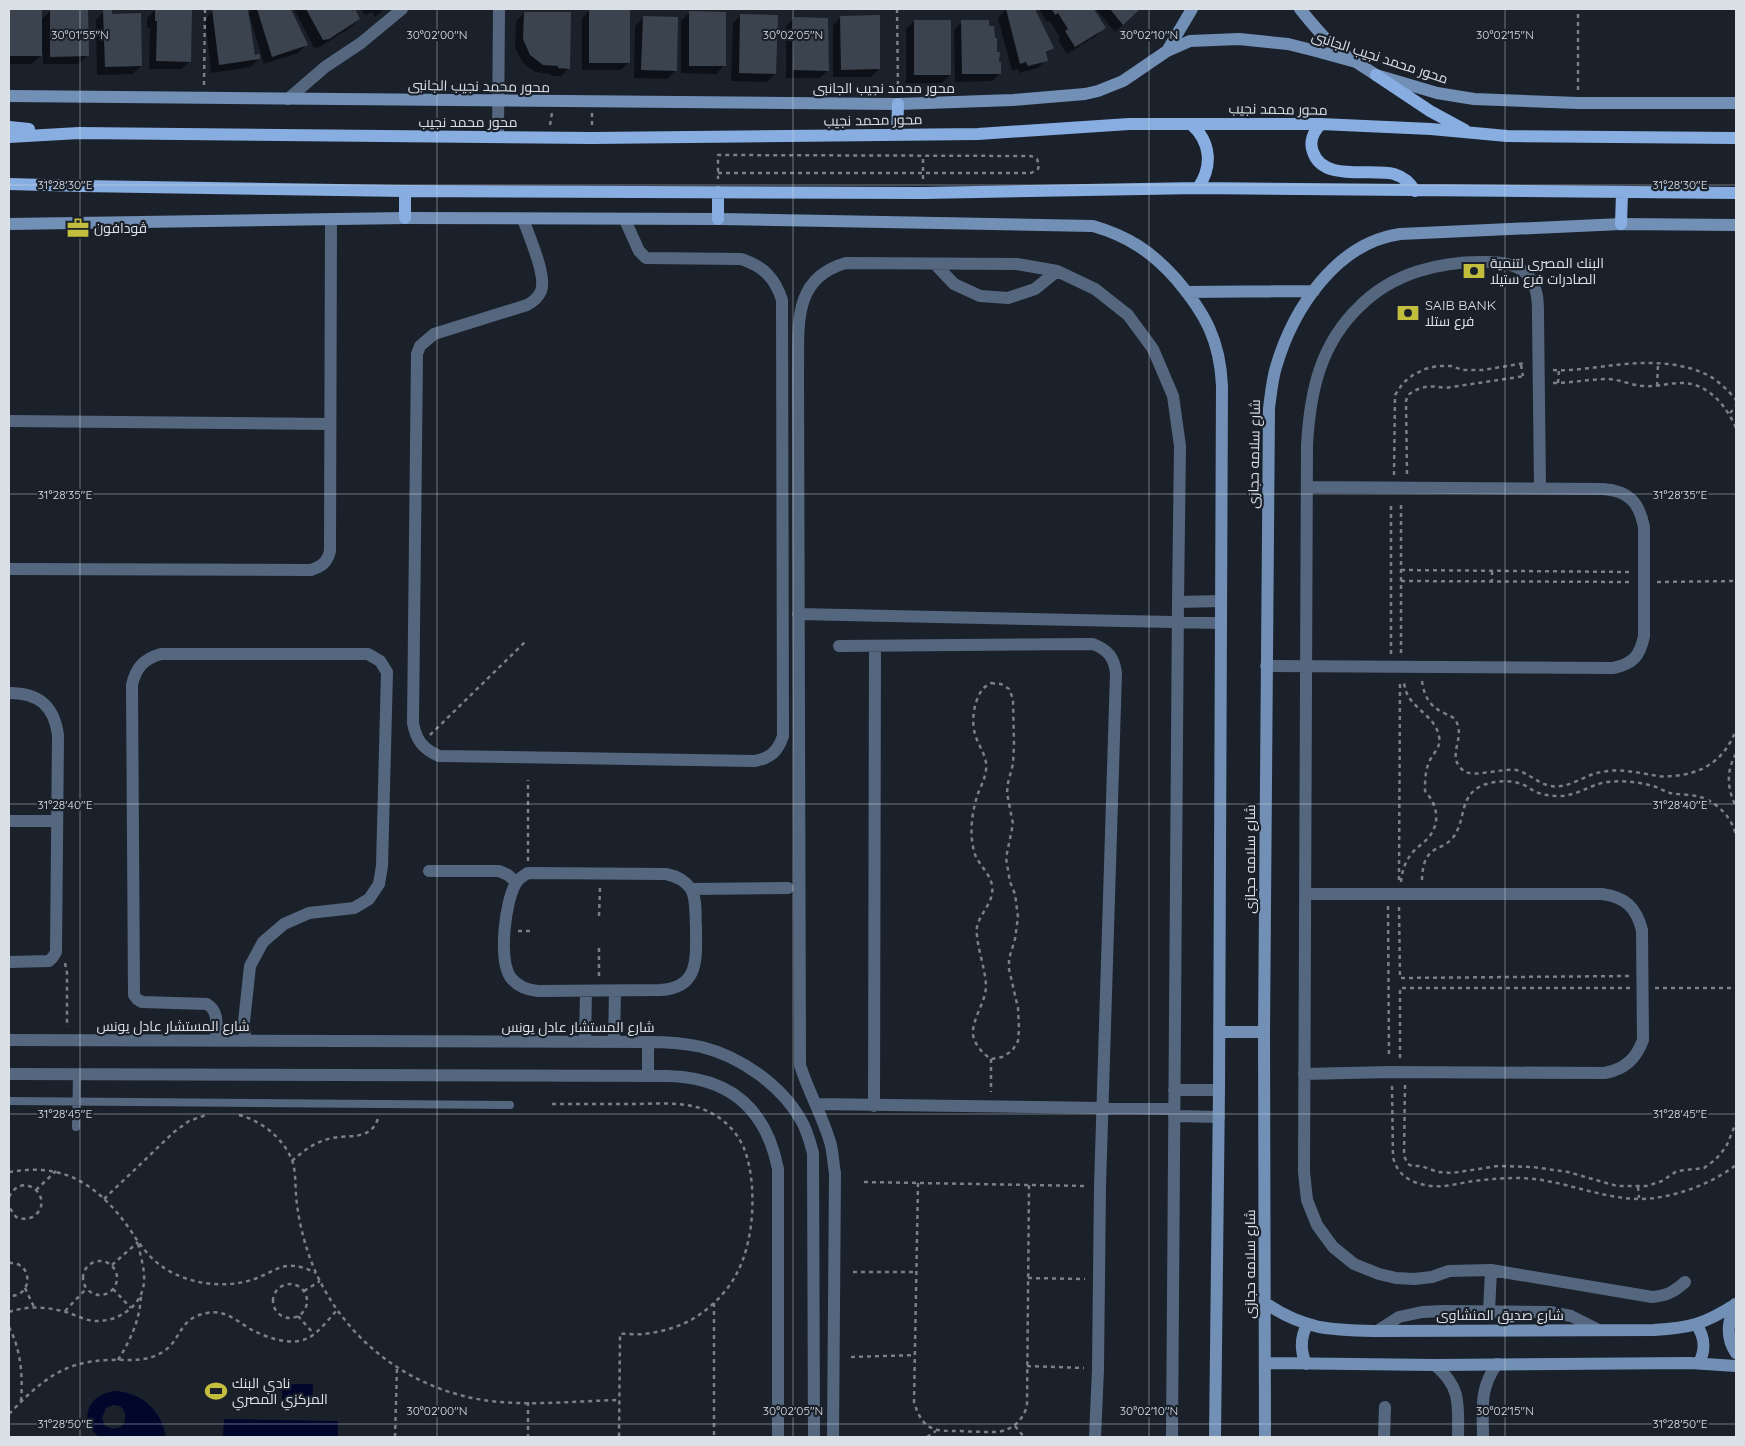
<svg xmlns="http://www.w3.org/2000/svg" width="1745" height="1446" viewBox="0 0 1745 1446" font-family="Quicksand,Cairo,sans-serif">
<rect width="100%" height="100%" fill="#1a212b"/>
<path fill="#00072b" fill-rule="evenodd" d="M282,1384h31l-1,19h-30z
M117,1391c27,3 44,20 49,46h-67c-23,-18 -9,-45 18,-46zM113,1405l7,1c7,6 7,14 1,21l-8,2 -8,-3 -3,-8 4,-10z
M224,1419l114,2v16h-115z"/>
<path fill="#0007" d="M9,9h31v12l10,-10h12l2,-2h23v47l-8,8h-36v-11l-11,11h-23z
M225,9h22l1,4 4,-4h38l16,36 -8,8 -34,11 -14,-47h-2l6,40 5,2 -8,8 -40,6 -6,-54 8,-8z
M294,9h55l10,10 -8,8 -31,20 -6,1z
M360,9h24l-9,8 -3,-5 -6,3z
M1011,9h22l19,39 -7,7 1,5 -8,8 -19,5 -1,-4 -6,2 -14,-53 8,-8z
M1039,9h54l11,18 -8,9 -29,18 -9,-14 2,-2 -10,-17 -3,1z
M1096,9h43l-24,23z
M155,10l35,51 -9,8h-32l1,-41h-3v-10z
M590,10l39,52 -8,8h-39v-52z
M104,11l7,4 30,51 -9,8 -35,1 -1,-55z
M524,13l45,55 -8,8h-10v-2l-16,-2 -12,-9 -8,-15 1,-27z
M689,13l35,53 -8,8 -35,-1v-52z
M741,15l34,59 -8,8 -36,-1 2,-58z
M841,17l38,52 -8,8h-38v-52z
M643,18l32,53 -8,8 -33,-1 1,-52z
M795,18l33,52 -8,8h-34v-52z
M914,21l36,54 -8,8h-36v-54z
M962,22l35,41 3,10 -8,8 -37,1 -1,-52z"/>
<path fill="#3b434f" d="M9,9h33v47h-33z
M69,9h19l1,47 -39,1v-47z
M155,9h37l-1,53 -35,-1 1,-40h-2z
M212,9h36l7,46 5,-1v5l-41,6z
M257,9h34l17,36 -36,12z
M306,9h45l2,2 2,-2 5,10 -31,20 -6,1z
M589,9h41v54h-41z
M1006,9h29l19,39 -8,4 2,9 -20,5 -2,-4 -6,2z
M1052,9h42l12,19 -31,19 -10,-16 3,-2 -10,-16 -3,2z
M1110,9h30l-17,16z
M103,10h9v4l29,-1 1,53 -37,1z
M689,11l37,1v54h-37z
M524,12h47l-1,57 -12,-1v-2l-15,-1 -13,-10 -7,-16z
M740,14l38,1 -2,59 -37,-1z
M880,15v54l-39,1 -1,-54z
M643,16l35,1 -1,54 -36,-1z
M794,17l34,1 1,53 -36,-1z
M914,20h37v55h-37z
M961,20h28v6h5l1,12h2v14h3l-1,10h2v12h-39z"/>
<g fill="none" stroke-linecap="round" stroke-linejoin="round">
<path stroke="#7a8089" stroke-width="2.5" stroke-dasharray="4 4" stroke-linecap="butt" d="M897,9l1,81
M204,85l1,-76
M1578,90v-81
M592,113v12
M550,125l2,-12
M718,173h313l7,-4 1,-4 -2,-6 -6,-3 -313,-1v24
M923,179v-24
M1521,365l2,11
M1553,370c18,1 36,-2 54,-4 31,-4 67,-6 96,7 13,5 25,17 33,27
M1553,383c19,0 36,-4 54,-4 13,0 25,7 38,7 12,1 23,-3 35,-3 27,-1 46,22 56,45
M1558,383l1,-13
M1657,386l1,-22
M1730,413l6,-7
M1407,474l-1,-73 2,-6c12,-9 23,-10 37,-7l80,-12
M1394,475l1,-80 8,-12 10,-8 12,-6 12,-3h14l12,4h20l42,-7
M1401,570l229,2
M1492,571v10
M1401,581l231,1
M1657,582l79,-1
M1401,653v-152
M1391,654v-152
M1422,681c2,15 8,26 22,32 5,3 9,3 12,8 10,17 -11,36 8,50 9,7 38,-3 52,-1 13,3 22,14 35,16 18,3 33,-11 50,-14 20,-4 38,1 57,4 7,1 15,0 23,-1 27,-4 45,-19 55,-45
M991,683l10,1 8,5 4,10 1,46 -1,19 -5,19 -1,10 6,31 -7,34 4,24 5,12 3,23 -3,22 -6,20v10l9,39 1,21 -1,12 -6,10 -10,6 -11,2c-9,-6 -16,-14 -18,-24 -1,-17 12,-31 13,-48 0,-18 -11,-44 -9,-60 3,-15 18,-25 15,-42 -3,-14 -15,-21 -18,-34 -5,-18 -2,-42 5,-60 3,-7 6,-13 7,-21 2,-14 -8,-24 -11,-36 -4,-13 -1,-33 7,-44 2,-3 6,-5 9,-7z
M430,735l96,-94
M1736,754c-10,16 -9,36 0,52
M528,861v-81
M1399,880l1,-199
M1422,880c1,-41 24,-25 35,-49 8,-16 4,-35 24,-45 12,-5 28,-7 40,-2 5,1 9,5 13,7 8,4 17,5 26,5 17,0 31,-12 47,-14 17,-2 33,0 49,5 4,2 9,4 14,6 10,2 23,1 33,5 16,6 30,21 33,38
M1401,882c1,-11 4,-20 11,-29 5,-6 12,-10 17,-16 12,-15 8,-33 -4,-46 0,-10 0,-21 5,-31 5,-9 11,-13 9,-24 -5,-24 -34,-28 -35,-55
M1388,906l1,152
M1399,907l1,71 229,-2
M599,916l1,-28
M518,931h16
M65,963l2,10v54
M599,976v-31
M1655,988h81
M1400,1058v-70h230
M991,1059v33
M1405,1085l-1,71 4,8 4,2h9l17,6 14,1 46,-7 35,1 35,5 49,14h30l15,-5 15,-10 27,-3 12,-9 10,-12 10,-24
M1392,1086l1,71c4,17 16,25 32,28 16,4 34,-2 49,-4 16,-2 31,-3 46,-3 46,1 89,26 135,20 28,-4 59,-16 81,-33
M552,1104c26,0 53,0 79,0 27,0 59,-4 82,10 15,8 28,23 33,40 11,34 8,87 -9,119 -8,16 -22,31 -38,42 -16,11 -36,17 -56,19 -8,1 -16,-1 -23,0l-1,103
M239,1115c23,6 44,23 53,45 4,11 3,23 4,34 1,15 4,31 8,45 20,76 80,136 156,156 48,14 109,6 159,5
M292,1161c10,-9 20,-17 33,-21 22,-8 47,4 54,-25
M9,1172c10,-1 20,-3 30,-2 41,1 70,29 92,61 11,17 23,33 42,42 22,11 48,14 71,9 32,-7 36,-27 72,-9
M864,1182l222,4
M918,1183l-4,219c9,30 21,29 48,29 12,1 24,1 36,1 15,-3 23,-10 29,-25l2,-222
M1638,1187l1,11
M36,1190l20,-19
M9,1197c15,-29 47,3 25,19 -6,4 -12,3 -18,1l-7,-10
M104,1199l70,-67 15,-11 17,-6
M83 1278a17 17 0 1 1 34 0a17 17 0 1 1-34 0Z
M9,1263c24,-2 25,34 0,33
M112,1265l26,-23
M853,1272h64
M1028,1278l57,1
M273 1301a17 17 0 1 1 34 0a17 17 0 1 1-34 0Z
M25,1288l9,19
M113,1289l18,19
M304,1291l16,-10
M714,1303v134
M65,1311l21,-22
M9,1312c19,-7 42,-5 60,1 9,3 18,8 26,8 23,1 48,-15 49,-40 1,-12 -4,-26 -6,-38
M298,1316l16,18
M9,1327c12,23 14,49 12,74
M851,1357l64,-2
M118,1360c13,-21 22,-40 23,-65
M1027,1366l57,2
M528,1402v35
M9,1414c30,-31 53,-53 100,-54 19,-1 34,3 52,-7 21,-11 16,-35 46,-40 18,-4 31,9 45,17 18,9 44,18 61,5 9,-7 17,-17 24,-25
M1015,1426l9,11
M395,1437l2,-69
M927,1437l9,-6"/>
<path stroke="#55677f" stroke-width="8" d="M9,1101l501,4
M76,1127l1,-53"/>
<path stroke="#55677f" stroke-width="12" d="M288,99l37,-32 36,-24 41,-34
M498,137l1,-128
M523,219c6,17 24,57 18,72 -3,7 -8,11 -14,14l-93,29 -14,12 -3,8 -4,369c3,17 10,26 26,33l316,5c16,-3 23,-10 28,-25l-1,-436c-7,-22 -19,-34 -41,-41l-95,-1 -7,-7 -14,-31
M935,264l19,20 26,12 28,2 27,-9 22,-18
M9,421l321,3
M1540,488l-2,-173c0,-13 0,-25 -8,-37 -10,-14 -28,-16 -44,-16 -46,-1 -93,11 -126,44 -40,38 -50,86 -53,139l-3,727 3,28 10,25 16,22 21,17 25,10 17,4 18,1 18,-2 17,-6 42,-1 161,27c14,-1 22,-5 33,-15
M9,569l302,1c11,-4 16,-7 19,-19l1,-332
M1178,602l43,-1
M798,614l423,9
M839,646l254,-2c15,6 21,13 23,29l-16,513 -2,183 -3,68
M1266,666l347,2c20,-4 27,-12 31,-32v-109c-5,-25 -15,-36 -41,-38l-296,-2
M9,693c29,0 45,12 49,42l-2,217 -3,5 -4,4 -40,1
M9,821h48
M429,871h70l9,4 8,7
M528,873l138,1c10,2 19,6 25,15 6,11 4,26 5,38 0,31 4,61 -36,63l-122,1c-11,-1 -20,-4 -27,-13 -13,-18 -6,-77 5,-95 3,-5 7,-7 12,-10z
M691,889l97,-1
M9,1040l639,2c19,0 36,1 54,5 39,10 79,38 99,73 6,10 9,22 12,33l1,284
M216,1041c0,-14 4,-29 -9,-37l-65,-2 -5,-3 -3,-4 -2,-310c4,-18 12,-26 29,-31h207l12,7 7,11 -5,194 -3,18 -10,15 -15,9 -45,5 -25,11 -21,18 -13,24 -6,56 1,19
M585,1042l1,-51
M614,1042l1,-51
M9,1074l658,2c62,1 99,32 111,93v268
M1304,1074l85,-2 216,1c20,-4 31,-14 38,-33l-1,-110c-6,-23 -17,-33 -40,-36h-297
M648,1076v-34
M1174,1090h45
M816,1104l358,5
M874,1106l1,-460
M1174,1116l45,1
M1489,1312l2,-42
M1377,1331l22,-14 23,-5 21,-1 107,1 21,4 28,14
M1435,1365c27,23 23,40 23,72
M833,1437l2,-264c-2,-10 -2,-22 -5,-31 -8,-27 -22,-51 -30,-77l-2,-691c1,-46 -7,-96 48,-111l171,1 40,7 38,18 33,26 25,34 20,47 7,50 -2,156 -6,835
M1384,1437l1,-30
M1483,1437c0,-29 -4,-48 14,-73"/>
<path stroke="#728fb6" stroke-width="12" d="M1300,9c14,17 29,36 48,48
M1167,51l25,-42
M9,96l889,8 115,-4 72,-6 13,-3 25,-10 44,-30 23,-10 49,-2 49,5 24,6 44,12 20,13 61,18 37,6 104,4h158
M9,224l396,-6 313,1 375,7c35,10 59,26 83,53 29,34 44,61 46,107l-3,704 -4,347
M1186,292l128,-1
M1219,1032h45
M1265,1303c40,27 66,27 112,28l277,-1c37,-2 50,-6 82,-26
M1735,1304c-7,17 -10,33 1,49
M1696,1324c9,13 10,25 3,39
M1266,1363l169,2 255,-2 46,3
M1306,1364c-6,-14 -6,-26 1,-39
M1265,1437l-1,-405 5,-624c2,-14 3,-28 7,-41 17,-58 60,-124 124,-133l221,-10 115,1"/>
<path stroke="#88aee1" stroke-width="12" d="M1376,75l54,36 35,19
M1191,124c20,18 22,42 7,64
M1321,124c-8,8 -12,18 -8,28 10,30 57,16 81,22 10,3 16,8 21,17
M9,127l20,2
M897,135l1,-31
M9,137l70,-4 513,5 386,-4 151,-10h192l110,5 76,7 229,2
M9,184l72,2 324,5 518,2 275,-5 538,5
M718,192v27
M405,218v-27
M1621,224l1,-31"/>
</g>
<path fill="none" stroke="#dbe0e7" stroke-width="1" stroke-opacity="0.45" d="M80,9v1428M437,9v1428M793,9v1428M1149,9v1428M1505,9v1428M9,185h1727M9,494h1727M9,804h1727M9,1114h1727M9,1424h1727"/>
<defs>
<g id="office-bare" transform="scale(1.725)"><path d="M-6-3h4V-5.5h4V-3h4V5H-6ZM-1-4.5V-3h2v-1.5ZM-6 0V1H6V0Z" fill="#c3bd3e" stroke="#1a212b" stroke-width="2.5" paint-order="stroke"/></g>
<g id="bank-bare" transform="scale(1.725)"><path d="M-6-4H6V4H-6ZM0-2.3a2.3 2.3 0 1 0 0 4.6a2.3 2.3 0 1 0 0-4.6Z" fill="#c3bd3e" stroke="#1a212b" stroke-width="2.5" paint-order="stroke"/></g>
<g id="stadium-bare" transform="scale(1.725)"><path d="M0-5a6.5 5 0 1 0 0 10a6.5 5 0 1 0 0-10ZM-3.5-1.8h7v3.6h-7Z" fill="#c3bd3e" stroke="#1a212b" stroke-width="2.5" paint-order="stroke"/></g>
</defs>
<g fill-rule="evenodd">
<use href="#office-bare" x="78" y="228"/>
<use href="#bank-bare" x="1474" y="271"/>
<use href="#bank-bare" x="1408" y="313"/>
<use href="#stadium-bare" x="216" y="1391"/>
</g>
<g text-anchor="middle" stroke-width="4.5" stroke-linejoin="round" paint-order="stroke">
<g font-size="14" fill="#dbe0e7" stroke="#1a212b">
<text transform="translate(1380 57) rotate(18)" y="5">محور محمد نجيب الجانبى</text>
<text transform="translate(479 86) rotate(1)" y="5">محور محمد نجيب الجانبى</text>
<text x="884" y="93">محور محمد نجيب الجانبى</text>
<text transform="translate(1278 109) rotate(1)" y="5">محور محمد نجيب</text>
<text transform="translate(873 120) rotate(-1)" y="5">محور محمد نجيب</text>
<text x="468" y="127">محور محمد نجيب</text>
<text transform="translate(1254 454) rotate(-89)" y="5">شارع سلامه حجازى</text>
<text transform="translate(1250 859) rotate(-90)" y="5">شارع سلامه حجازى</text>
<text x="173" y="1031">شارع المستشار عادل يونس</text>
<text x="578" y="1032">شارع المستشار عادل يونس</text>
<text transform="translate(1250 1264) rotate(-90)" y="5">شارع سلامه حجازى</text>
<text x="1500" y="1320">شارع صديق المنشاوى</text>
</g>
<g font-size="14" fill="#dbe0e7" stroke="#1a212b" text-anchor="start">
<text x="94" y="233">ڤودافون</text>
<text x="1490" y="268">البنك المصرى لتنمية<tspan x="1490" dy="16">الصادرات فرع ستيلا</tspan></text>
<text x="1425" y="310">SAIB BANK<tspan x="1425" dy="16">فرع ستلا</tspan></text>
<text x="232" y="1388">نادي البنك<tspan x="232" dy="16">المركزي المصري</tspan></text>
</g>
</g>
<g font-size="12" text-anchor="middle" fill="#dbe0e7" stroke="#1a212b" stroke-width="4.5" stroke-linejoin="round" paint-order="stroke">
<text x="80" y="39">30°01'55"N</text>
<text x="437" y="39">30°02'00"N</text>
<text x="793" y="39">30°02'05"N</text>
<text x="1149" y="39">30°02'10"N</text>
<text x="1505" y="39">30°02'15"N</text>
<text x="1680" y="189">31°28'30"E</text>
<text x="65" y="189">31°28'30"E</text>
<text x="1680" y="499">31°28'35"E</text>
<text x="65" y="499">31°28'35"E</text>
<text x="65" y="809">31°28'40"E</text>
<text x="1680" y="809">31°28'40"E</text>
<text x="1680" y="1118">31°28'45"E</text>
<text x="65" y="1118">31°28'45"E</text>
<text x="437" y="1415">30°02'00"N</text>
<text x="793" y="1415">30°02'05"N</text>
<text x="1149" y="1415">30°02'10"N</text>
<text x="1505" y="1415">30°02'15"N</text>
<text x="65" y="1428">31°28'50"E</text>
<text x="1680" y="1428">31°28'50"E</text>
</g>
<rect width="1745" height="1446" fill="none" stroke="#dbe0e7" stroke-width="20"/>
</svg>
